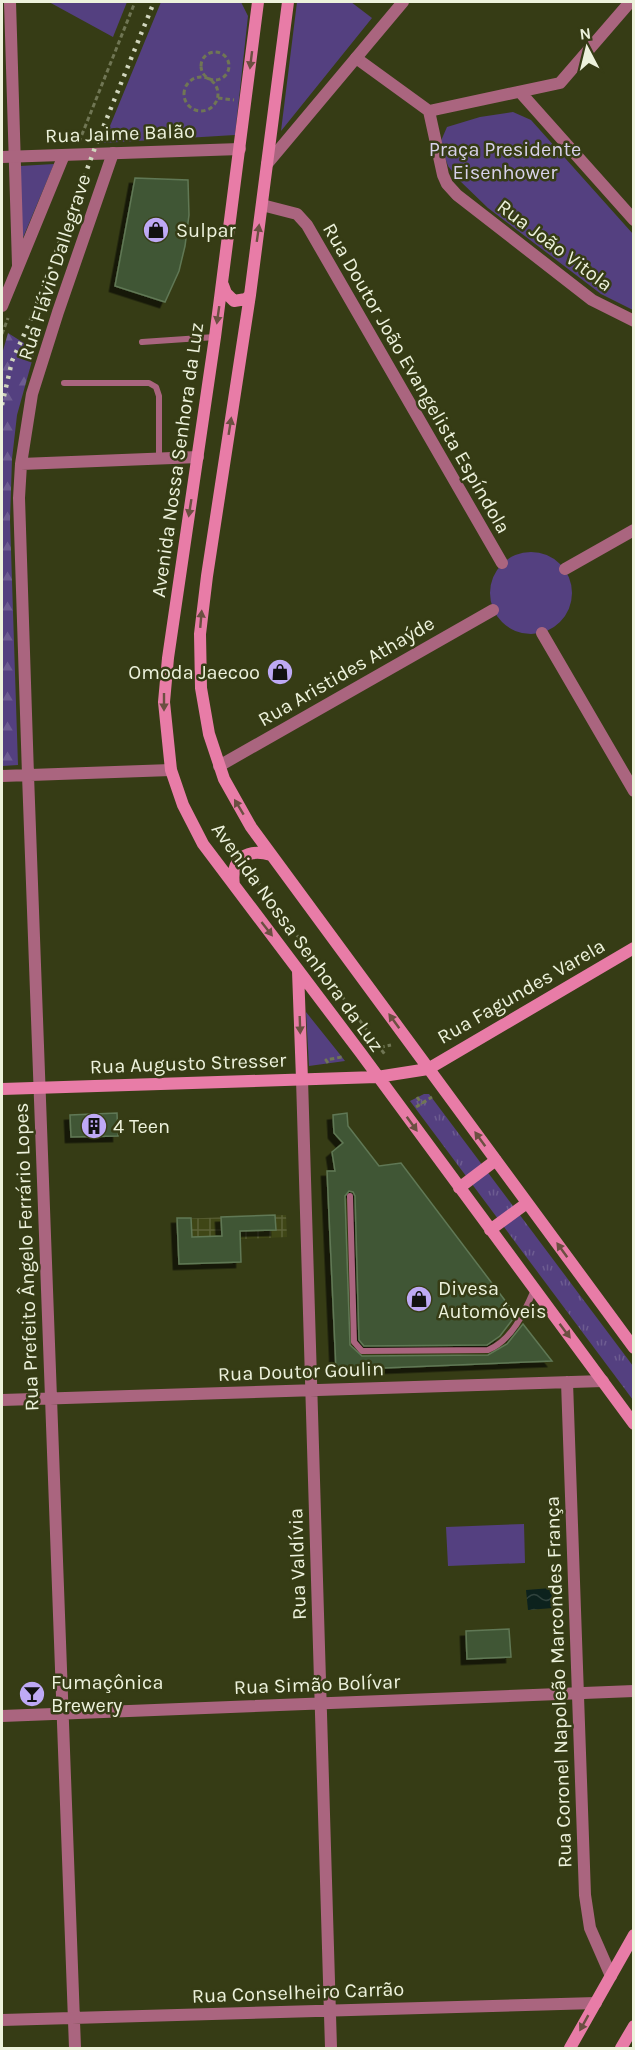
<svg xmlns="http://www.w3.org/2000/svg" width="635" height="2050" viewBox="0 0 635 2050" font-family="Karla,sans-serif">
<defs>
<pattern id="industrial-grid" width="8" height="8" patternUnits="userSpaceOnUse" patternTransform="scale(1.5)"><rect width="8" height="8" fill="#3f4616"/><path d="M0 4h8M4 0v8" fill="none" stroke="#5b6137"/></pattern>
<pattern id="grass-tufts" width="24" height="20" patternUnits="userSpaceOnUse" patternTransform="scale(1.5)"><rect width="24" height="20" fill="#544080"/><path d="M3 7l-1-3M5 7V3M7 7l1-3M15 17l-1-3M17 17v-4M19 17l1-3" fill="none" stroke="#6d5c91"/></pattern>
<pattern id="forest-firs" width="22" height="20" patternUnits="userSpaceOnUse" patternTransform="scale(1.5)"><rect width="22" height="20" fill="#544080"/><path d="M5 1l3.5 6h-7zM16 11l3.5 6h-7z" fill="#6d5c91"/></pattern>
<pattern id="water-waves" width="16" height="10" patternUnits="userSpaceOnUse" patternTransform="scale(1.5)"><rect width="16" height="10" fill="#0c221d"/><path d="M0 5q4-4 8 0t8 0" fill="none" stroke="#30433d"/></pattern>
<filter id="shadow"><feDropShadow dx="-5.5" dy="5.5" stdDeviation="0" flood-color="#0009"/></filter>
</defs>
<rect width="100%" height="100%" fill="#363c15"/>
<path fill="url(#industrial-grid)" d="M286,1215l1,22 -46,2v23l-62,2 -2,-45z"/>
<path fill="url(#grass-tufts)" d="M424,1094h5l204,272v34l-223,-299z"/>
<path fill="url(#forest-firs)" d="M8,333l27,17 -18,65 -5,44 -2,61 8,245 -16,1v-412z"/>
<path fill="#544080" d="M49,2h78l-14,35z
M161,2h80l7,14 -13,119 -132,8z
M297,2h54l21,16 -91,113z
M513,112l18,8 102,114v76l-32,-16 -113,-86 -29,-28 -11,-14 -8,-23 7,-16 33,-10z
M54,164l-32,76 -2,-74z
M490 593a41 41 0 1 1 82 0a41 41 0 1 1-82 0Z
M306,1012l36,45 3,4 -36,5z
M524,1524l1,39 -77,3 -2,-39z"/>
<path fill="url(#water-waves)" d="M551,1588l2,20 -25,2 -2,-20z"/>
<path fill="#405736" stroke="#607855" stroke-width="1.5" filter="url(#shadow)" d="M135,178l53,2 1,35 -4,31 -6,25 -14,31 -50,-16z
M117,1113l1,23 -47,1 -1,-22z
M347,1113l1,13 31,40 22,-3 115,152 -16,21 -13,9 -123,1 -5,-6 -4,-144 -2,-4 -4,-1 -4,5 5,149 12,11 126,-1 19,-11 16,-20 29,37 -216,9 -9,-199h8l-3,-19 11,-9 -9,-10 -1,-18z
M275,1215l1,15 -36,1 1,31 -62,2 -2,-46h14l1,19 30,-1 -1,-19z
M509,1629l2,28 -44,2 -1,-28z"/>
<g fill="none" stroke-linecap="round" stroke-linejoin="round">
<path stroke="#707654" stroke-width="3" stroke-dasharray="4.5 3" stroke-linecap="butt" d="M201 66a14 14 0 1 1 28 0a14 14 0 1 1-28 0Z
M184 94a17 17 0 1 1 34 0a17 17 0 1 1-34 0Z
M218,98l16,2
M79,142l56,-140
M2,334l6,-16
M248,869l138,187
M373,1049l18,-4
M328,1063l-2,-3 16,-3
M417,1097l5,7
M416,1107l16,-10"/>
<path stroke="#aa657f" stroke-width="6" d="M142,342l73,-5
M64,383h85l7,4 3,9v63
M350,1196l4,146 8,9 126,-1c24,-10 36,-37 46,-60"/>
<path stroke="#aa657f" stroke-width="12" d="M10,2l8,263
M356,58l73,53 14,64 4,9 10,11 135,105 42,21
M520,92l114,128
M429,111l131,-28 70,-81
M262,205l35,9 10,11 195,338
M2,306l62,-151
M21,464l177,-7
M565,569l69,-39
M542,633l92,158
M219,766l274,-156
M2,776l169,-6
M302,1079l29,969
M567,1382l18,513 5,33 21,48
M2,1400l601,-19
M2,1716l632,-25
M2,2020l594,-17
M75,2048l-47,-1273 -9,-277 2,-34 11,-70 26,-82 55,-159"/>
<path stroke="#aa657f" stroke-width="12" d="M2,157l238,-8
M267,164l136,-162"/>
<path stroke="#e87ca7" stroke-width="12" d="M258,2l-43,335 -47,321 -4,44 7,68 12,35 20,39 157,208 274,372
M288,2l-38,293 -43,281 -7,58 1,54 8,46 15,45 27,48 383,521
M223,285l3,8 8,8 12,-2 4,-4
M234,885c-4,-26 13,-37 37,-30
M298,971l4,108
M2,1089l375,-12 51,-8 206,-121
M459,1188l37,-28
M490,1230l37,-27
M570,2048l64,-113
M621,2048l13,-22"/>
<path stroke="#d1d6be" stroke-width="4.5" stroke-dasharray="3 6" stroke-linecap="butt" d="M2,405l10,-44 21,-46 63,-170 58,-143"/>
</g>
<defs><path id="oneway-solid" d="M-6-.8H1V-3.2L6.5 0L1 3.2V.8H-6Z" transform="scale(1.5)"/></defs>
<g fill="#6b4f41">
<use href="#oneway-solid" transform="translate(251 60) rotate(97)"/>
<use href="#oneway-solid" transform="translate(258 233) rotate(-82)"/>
<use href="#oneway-solid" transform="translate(218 315) rotate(98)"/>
<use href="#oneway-solid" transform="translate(230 426) rotate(-81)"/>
<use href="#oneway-solid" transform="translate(190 508) rotate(99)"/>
<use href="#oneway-solid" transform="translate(201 619) rotate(-85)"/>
<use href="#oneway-solid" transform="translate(164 702) rotate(90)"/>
<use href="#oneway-solid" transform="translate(239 807) rotate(-121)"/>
<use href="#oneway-solid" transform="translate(267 929) rotate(52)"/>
<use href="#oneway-solid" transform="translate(394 1021) rotate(-126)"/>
<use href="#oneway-solid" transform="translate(300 1025) rotate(88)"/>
<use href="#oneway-solid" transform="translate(412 1124) rotate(54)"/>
<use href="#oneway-solid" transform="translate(480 1139) rotate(-126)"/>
<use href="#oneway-solid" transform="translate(562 1250) rotate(-126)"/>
<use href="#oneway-solid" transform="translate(565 1331) rotate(53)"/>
<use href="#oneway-solid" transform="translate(584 2023) rotate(119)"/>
</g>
<defs>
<g id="shop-disc" transform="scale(1.35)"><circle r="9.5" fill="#bea9f5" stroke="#363c15"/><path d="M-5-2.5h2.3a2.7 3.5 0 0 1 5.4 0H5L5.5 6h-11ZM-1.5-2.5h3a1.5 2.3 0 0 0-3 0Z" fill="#111"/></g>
<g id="building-disc" transform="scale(1.35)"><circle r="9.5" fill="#bea9f5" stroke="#363c15"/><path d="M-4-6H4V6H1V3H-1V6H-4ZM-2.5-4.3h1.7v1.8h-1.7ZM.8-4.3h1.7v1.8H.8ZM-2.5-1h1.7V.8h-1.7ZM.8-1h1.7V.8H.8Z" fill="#111"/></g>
<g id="bar-disc" transform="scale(1.35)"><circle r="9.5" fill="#bea9f5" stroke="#363c15"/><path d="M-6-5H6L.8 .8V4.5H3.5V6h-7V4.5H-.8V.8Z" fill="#111"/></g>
</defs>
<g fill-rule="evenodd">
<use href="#shop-disc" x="156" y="230"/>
<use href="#shop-disc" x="280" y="672"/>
<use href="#building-disc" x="94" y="1126"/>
<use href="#shop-disc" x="419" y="1299"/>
<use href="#bar-disc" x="32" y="1694"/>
</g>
<g text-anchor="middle" stroke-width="5" stroke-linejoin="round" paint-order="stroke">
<g font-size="20" fill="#edf2dc" stroke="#363c15">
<text transform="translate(120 133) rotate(-2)" y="7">Rua Jaime Balão</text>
<text transform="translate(555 245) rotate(37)" y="7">Rua João Vitola</text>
<text transform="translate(54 267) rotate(-72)" y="7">Rua Flávio Dallegrave</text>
<text transform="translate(417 378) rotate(60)" y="7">Rua Doutor João Evangelista Espíndola</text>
<text transform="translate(177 460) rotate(-82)" y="7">Avenida Nossa Senhora da Luz</text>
<text transform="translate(346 671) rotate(-30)" y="7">Rua Aristides Athaýde</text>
<text transform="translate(298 937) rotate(54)" y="7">Avenida Nossa Senhora da Luz</text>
<text transform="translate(521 991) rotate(-30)" y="7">Rua Fagundes Varela</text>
<text transform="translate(188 1063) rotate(-2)" y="7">Rua Augusto Stresser</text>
<text transform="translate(26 1257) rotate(-92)" y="7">Rua Prefeito Ângelo Ferrário Lopes</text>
<text transform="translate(301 1371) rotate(-2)" y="7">Rua Doutor Goulin</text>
<text transform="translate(297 1564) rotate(-92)" y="7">Rua Valdívia</text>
<text transform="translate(558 1682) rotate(-92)" y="7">Rua Coronel Napoleão Marcondes França</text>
<text transform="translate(317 1684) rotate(-2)" y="7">Rua Simão Bolívar</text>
<text transform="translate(298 1992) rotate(-2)" y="7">Rua Conselheiro Carrão</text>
</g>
<g font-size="20" fill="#d8d2eb" stroke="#363c15">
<text x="505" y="156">Praça Presidente<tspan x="505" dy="23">Eisenhower</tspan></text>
</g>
<g font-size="20" fill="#edf2dc" stroke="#363c15" text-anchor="start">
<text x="176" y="237">Sulpar</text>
<text x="260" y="679" text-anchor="end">Omoda Jaecoo</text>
<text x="113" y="1133">4 Teen</text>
<text x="438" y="1295">Divesa<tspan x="438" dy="23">Automóveis</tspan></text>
<text x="51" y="1689">Fumaçônica<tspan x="51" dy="23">Brewery</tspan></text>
</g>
</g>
<rect width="635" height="2050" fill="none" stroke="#edf2dc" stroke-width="6"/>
<g transform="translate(587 48) rotate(353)" stroke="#363c15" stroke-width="4.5" paint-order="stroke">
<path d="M0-4.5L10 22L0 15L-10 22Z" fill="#edf2dc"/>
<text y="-9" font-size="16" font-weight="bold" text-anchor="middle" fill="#edf2dc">N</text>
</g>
</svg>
